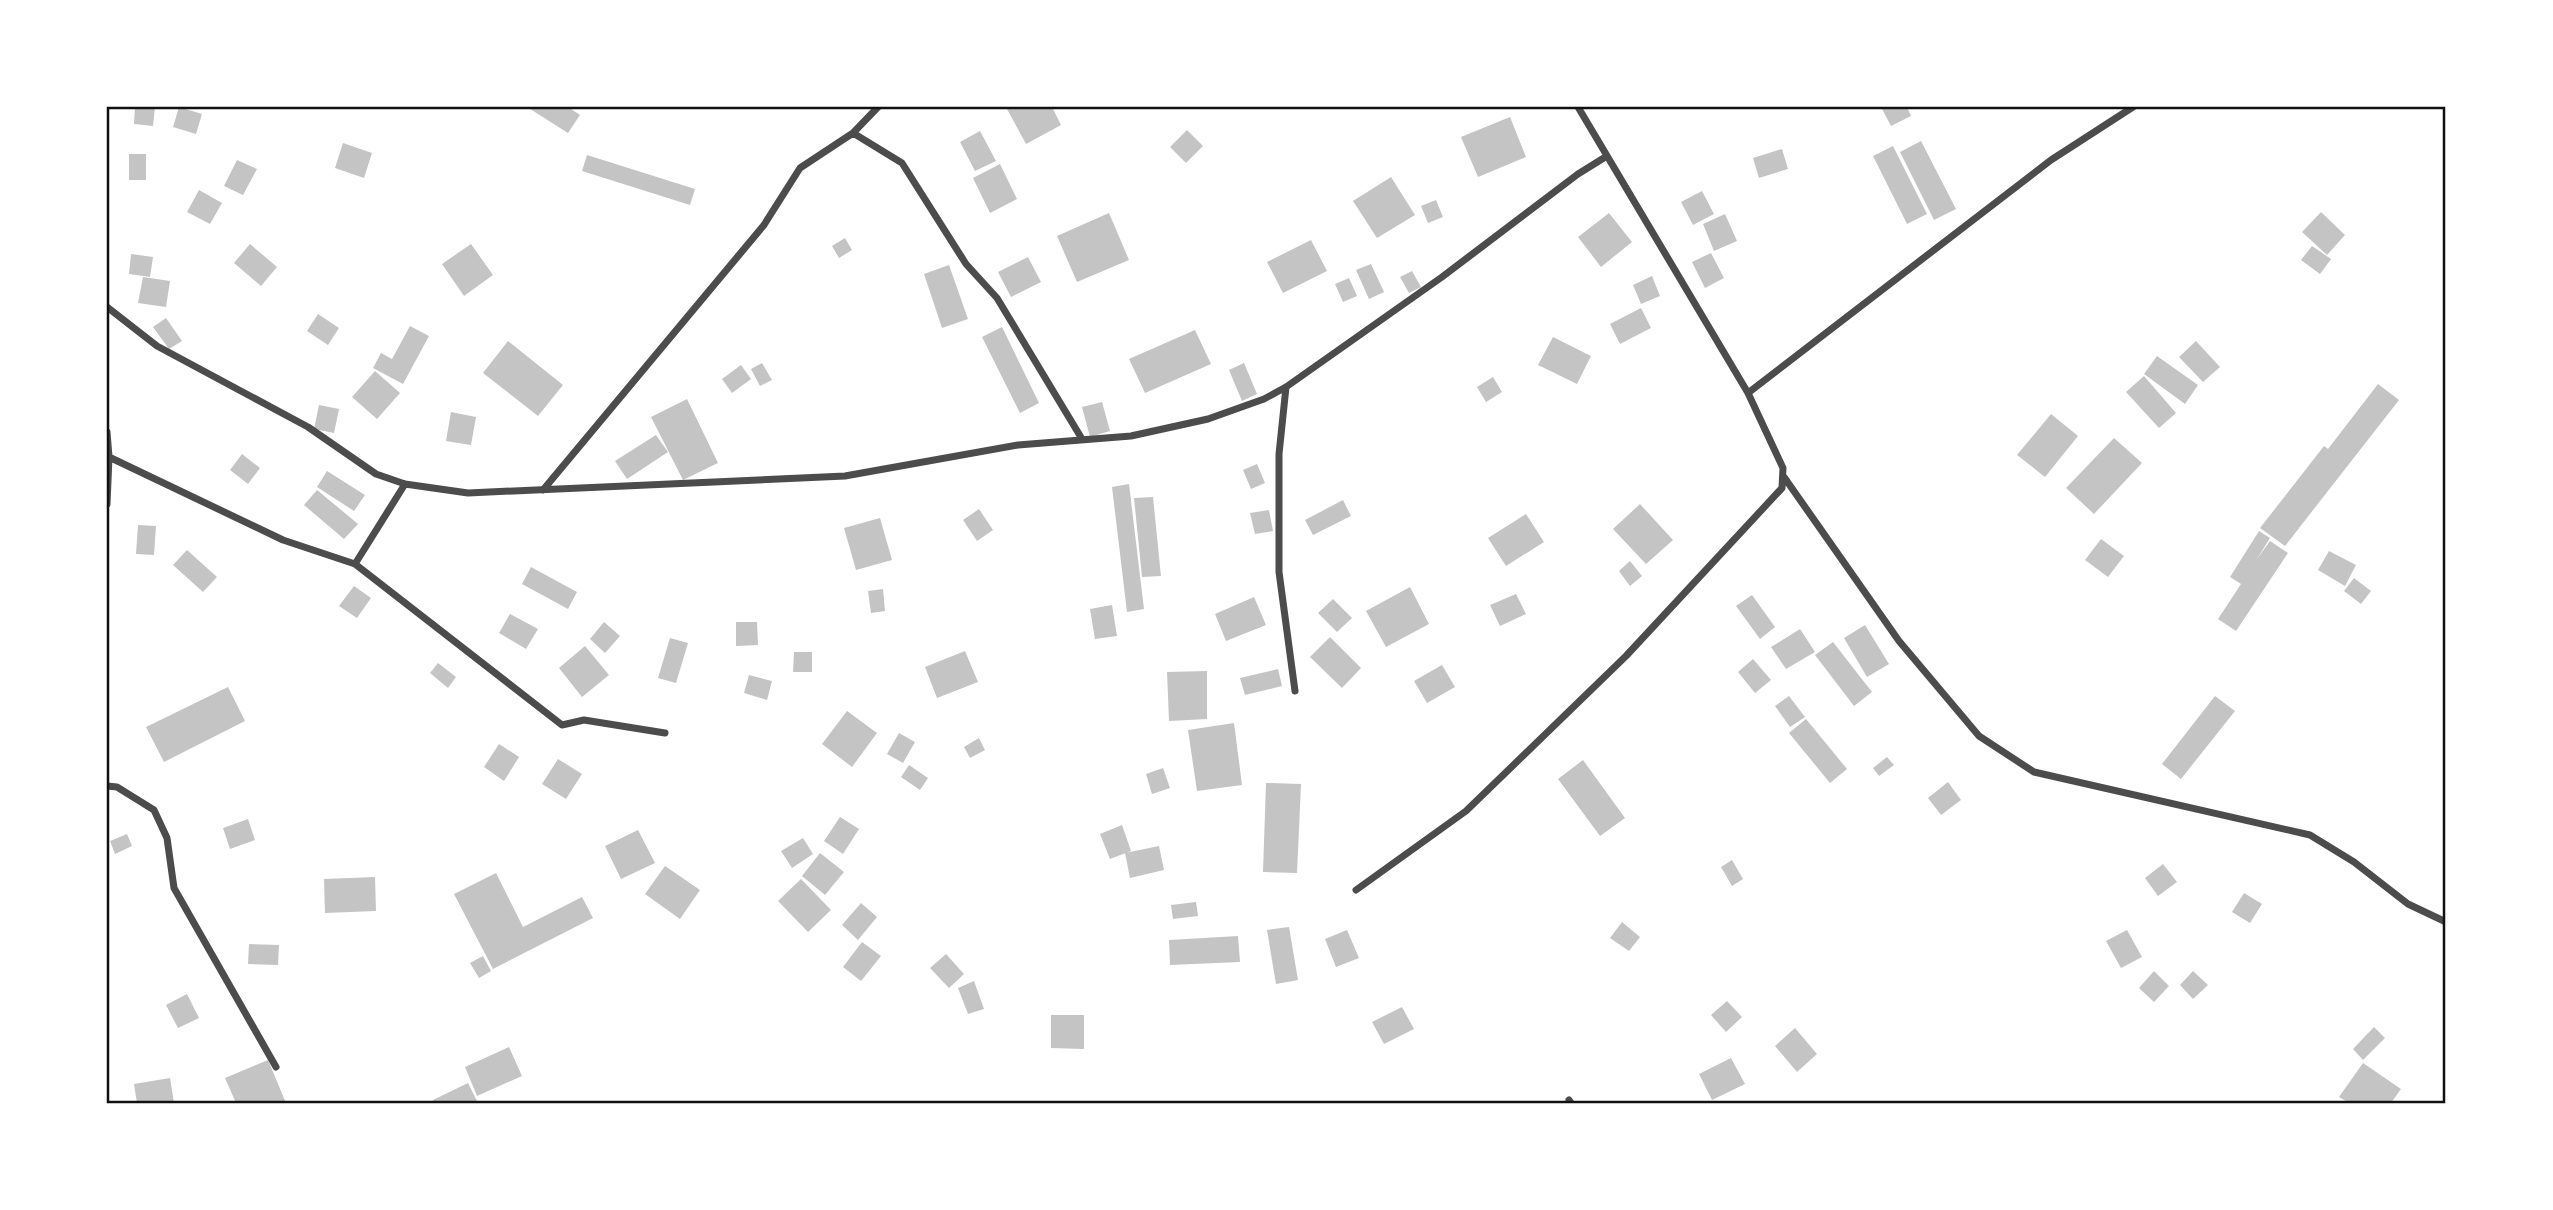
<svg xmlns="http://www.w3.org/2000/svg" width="2553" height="1210" viewBox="0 0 2553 1210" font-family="Merriweather,serif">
<rect width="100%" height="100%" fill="#fff"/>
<path fill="#c4c4c4" d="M135,107h20l-2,19 -19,-2z
M179,107l23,7 -6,20 -23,-7z
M527,107h41l12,8 -12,18z
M1012,107h40l9,18 -35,19 -19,-35z
M1881,107h26l4,9 -20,10z
M1510,117l16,40 -48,20 -17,-40z
M1187,130l16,16 -17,17 -16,-16z
M980,131l16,30 -21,10 -15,-29z
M1921,141l35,68 -22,11 -34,-68z
M343,143l29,10 -8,25 -29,-10z
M1893,146l34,68 -20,10 -34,-68z
M1782,149l6,20 -29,9 -6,-20z
M129,154h17v26h-17z
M587,155l108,34 -5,16 -108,-34z
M237,160l20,9 -14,26 -19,-9z
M1000,164l17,35 -27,14 -17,-35z
M1391,177l24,38 -38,23 -24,-37z
M199,190l23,13 -12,21 -23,-12z
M1702,191l12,23 -21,11 -12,-23z
M1436,200l7,17 -15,6 -7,-17z
M2321,212l24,23 -18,20 -25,-23z
M1109,213l20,47 -52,22 -20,-46z
M1609,213l23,29 -31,25 -23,-30z
M1725,214l12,27 -23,10 -11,-27z
M845,238l7,12 -13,8 -7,-12z
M1311,240l16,31 -44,22 -16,-31z
M250,244l27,23 -16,19 -27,-23z
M471,244l22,31 -29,21 -22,-32z
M2312,246l19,13 -11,15 -19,-14z
M1711,253l13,25 -19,10 -13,-26z
M131,254l22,3 -3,20 -21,-3z
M1028,257l13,25 -30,15 -13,-25z
M1371,264l13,28 -15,7 -13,-29z
M949,265l19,54 -26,9 -18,-54z
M1412,271l9,16 -12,6 -9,-16z
M1652,276l8,20 -19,8 -8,-19z
M143,277l27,4 -4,26 -28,-4z
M1349,278l8,18 -14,6 -8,-18z
M1641,308l10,20 -31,16 -10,-20z
M318,314l21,14 -11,17 -21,-14z
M166,318l16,23 -13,8 -16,-22z
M410,326l19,10 -26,48 -30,-16 8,-15 11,6z
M1002,327l37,76 -19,10 -38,-76z
M1195,330l16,34 -66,29 -16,-34z
M1553,337l38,19 -14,28 -39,-19z
M508,341l55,44 -25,31 -55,-43z
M2196,341l24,26 -17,15 -24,-25z
M2157,356l41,29 -13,19 -41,-30z
M762,363l10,17 -12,6 -9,-17z
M1244,363l13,31 -15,7 -13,-31z
M741,365l10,14 -19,14 -10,-14z
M375,371l25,22 -23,26 -25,-22z
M2144,376l32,37 -17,15 -33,-36z
M1493,377l9,15 -16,10 -9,-15z
M2378,384l21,16 -114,146 -25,-18 64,-82 4,3z
M687,399l31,64 -35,17 -32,-63z
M1102,402l8,29 -20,6 -8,-30z
M319,405l20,4 -5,24 -20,-4z
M451,412l25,5 -5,28 -25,-4z
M2051,414l27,22 -33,41 -28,-22z
M656,435l12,17 -41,27 -12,-18z
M2114,438l28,25 -48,51 -28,-26z
M242,454l18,14 -12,16 -18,-14z
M1257,464l8,19 -14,6 -8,-19z
M327,471l38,24 -11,16 -37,-24z
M1129,484l15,125 -17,3 -15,-125z
M317,490l41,34 -14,15 -40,-34z
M1153,497l8,79 -19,1 -8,-79z
M1343,500l8,16 -38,19 -8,-15z
M1640,504l33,36 -27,24 -33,-35z
M979,509l14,21 -16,11 -14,-21z
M1269,510l4,21 -18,3 -5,-21z
M1526,514l18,28 -38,24 -18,-28z
M880,518l12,42 -36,10 -12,-42z
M138,525l18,1 -2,29 -18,-1z
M2259,531l11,7 -13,21 13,-18 18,12 -52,78 -18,-12 23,-35 -11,-7z
M2101,539l23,17 -16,21 -23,-17z
M187,550l30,27 -14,15 -30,-27z
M2329,551l27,14 -11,21 -27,-16z
M1630,561l12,15 -12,10 -11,-15z
M531,567l46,25 -9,17 -46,-25z
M2354,578l17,13 -10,13 -17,-13z
M354,586l17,12 -14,20 -18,-12z
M1410,587l19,37 -43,23 -20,-36z
M883,589l2,22 -14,2 -3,-22z
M1516,594l10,20 -26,12 -10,-21z
M1752,595l23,32 -15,12 -24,-33z
M1254,597l12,28 -40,16 -11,-27z
M1333,599l19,19 -15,14 -19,-19z
M1112,605l5,31 -22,3 -5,-30z
M510,614l28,15 -12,20 -27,-16z
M604,622l16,14 -15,17 -15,-14z
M736,622h21l1,23 -22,1z
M1865,625l24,39 -22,13 -23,-39z
M1800,629l15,23 -29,17 -15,-22z
M1330,637l31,31 -19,20 -32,-31z
M670,638l18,5 -12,40 -18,-5z
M1833,642l39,50 -18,14 -39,-51z
M585,646l24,29 -27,22 -23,-29z
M965,651l13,31 -41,16 -12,-31z
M794,652h18v20h-19z
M1753,659l18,21 -16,13 -17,-21z
M438,663l18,14 -8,11 -18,-15z
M1442,665l13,22 -28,16 -13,-22z
M1278,669l4,17 -37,9 -5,-17z
M1207,671v48l-38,2 -2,-49z
M749,675l23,6 -5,19 -23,-7z
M228,687l17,34 -81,41 -18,-35z
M1789,696l16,21 -15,10 -15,-21z
M2215,696l20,15 -54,68 -19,-15z
M847,711l30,22 -25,34 -30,-23z
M1806,719l41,50 -17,14 -41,-50z
M1234,723l8,62 -45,6 -9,-61z
M899,733l16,9 -12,21 -16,-9z
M979,738l6,12 -15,8 -6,-11z
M499,744l20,13 -15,24 -20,-14z
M1887,757l7,8 -15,11 -6,-8z
M558,759l24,15 -16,25 -24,-15z
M1583,760l42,58 -25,18 -42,-57z
M909,765l19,13 -8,12 -19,-13z
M1163,768l7,20 -18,6 -6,-20z
M1948,782l13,18 -20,15 -13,-17z
M1266,783l35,1 -4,89 -34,-1z
M840,817l19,12 -16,25 -19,-13z
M248,819l7,21 -25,9 -7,-21z
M1122,825l9,26 -21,8 -10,-25z
M638,830l17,33 -34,16 -16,-33z
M127,834l5,12 -17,8 -5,-13z
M803,838l10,16 -21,14 -11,-17z
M1159,846l5,24 -34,8 -5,-25z
M820,853l24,19 -19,23 -23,-19z
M1732,860l11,19 -11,7 -11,-19z
M2163,864l14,18 -19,14 -13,-18z
M665,866l35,24 -20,29 -35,-25z
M496,873l27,54 59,-30 11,21 -100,51 -39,-75z
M375,877l1,34 -51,2 -1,-34z
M801,879l30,31 -23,22 -30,-31z
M2244,893l18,11 -12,19 -18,-11z
M1196,902l2,14 -25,3 -2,-14z
M861,903l16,14 -19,23 -16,-15z
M1622,922l18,15 -11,14 -19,-13z
M1289,927l9,53 -22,4 -9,-54z
M1347,930l12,28 -23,9 -11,-28z
M2127,930l15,27 -21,11 -15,-27z
M1238,936l2,26 -70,3 -1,-25z
M862,942l19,14 -20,25 -18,-14z
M249,944l30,1 -1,20 -30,-1z
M946,954l18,20 -15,14 -19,-20z
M483,956l8,15 -12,7 -9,-15z
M2154,971l15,15 -15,16 -15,-14z
M2193,971l15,14 -15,14 -13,-14z
M974,981l10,28 -16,5 -10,-26z
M187,994l12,24 -21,10 -12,-23z
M1727,1001l15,16 -16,15 -15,-17z
M1402,1007l12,22 -30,15 -12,-22z
M1051,1015h33v34l-33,-1z
M2374,1027l11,11 -22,22 -10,-11z
M1795,1028l22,26 -20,18 -22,-26z
M509,1047l13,29 -45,20 -12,-29z
M1731,1058l14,26 -33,16 -13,-26z
M268,1060l18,43h-50l-11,-25z
M2363,1063l38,26 -10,14h-42l-10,-6z
M170,1078l4,25h-37l-3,-19z
M468,1083l9,18 -5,2h-37l-2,-3z"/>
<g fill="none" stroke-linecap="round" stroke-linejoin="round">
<path stroke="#4c4c4c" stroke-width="7" d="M853,133l49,30 64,101 31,34 85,141
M107,307l50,39 151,81 68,47 29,10 63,9 377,-17 173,-31 113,-9 77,-17 56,-20 22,-12 156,-110 136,-103 29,-18
M1286,387l-7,67v118l16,119
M1748,393l303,-233 82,-53
M107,432l2,25 -2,47
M109,457l174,83 72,24 207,161 22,-5 81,13
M1784,477l115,164 80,95 55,36 276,63 44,27 54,42 38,18
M543,490l221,-265 36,-57 53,-35 25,-26
M355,564l50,-80
M107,786l10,1 37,23 13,28 7,50 102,179
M1356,890l110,-79 160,-155 156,-168 1,-20 -35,-75 -170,-286
M1569,1100l2,3"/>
</g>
<rect width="2553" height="1210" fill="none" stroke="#ffffff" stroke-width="217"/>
<rect x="108" y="108" width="2336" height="994" fill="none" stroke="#111" stroke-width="2.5"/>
</svg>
